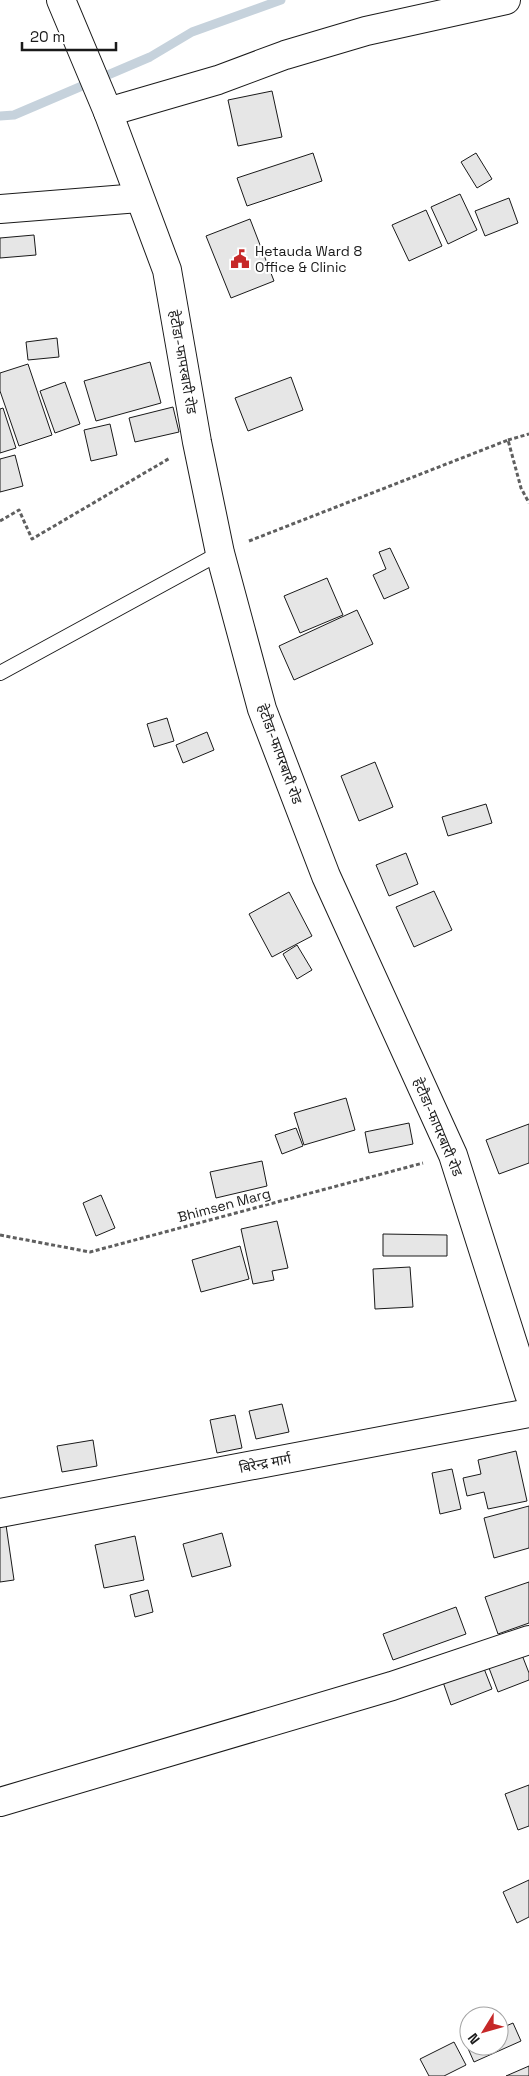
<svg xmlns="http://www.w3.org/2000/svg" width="529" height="2076" viewBox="0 0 529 2076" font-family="'Space Grotesk','Noto Sans Devanagari',sans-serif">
<rect width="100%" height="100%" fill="#fff"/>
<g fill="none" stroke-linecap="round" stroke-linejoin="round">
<path stroke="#c6d2dc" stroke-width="9" d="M0,116l14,-1 136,-58 42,-25 89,-32"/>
</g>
<path fill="#e6e6e6" stroke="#1a1a1a" d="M272,91l10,46 -44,9 -10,-46z
M313,153l9,28 -75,25 -10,-28z
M476,153l16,26 -15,9 -16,-26z
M460,194l17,36 -29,14 -17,-37z
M509,198l9,25 -33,13 -10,-25z
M426,210l16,36 -33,15 -17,-36z
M250,219l24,62 -43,17 -25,-62z
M34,235l2,20 -36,3v-20z
M57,338l2,19 -31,3 -2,-18z
M150,362l11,41 -65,18 -12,-40z
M28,364l24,71 -33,11 -19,-55v-18z
M291,377l12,33 -55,21 -13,-33z
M65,382l15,42 -25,9 -15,-42z
M173,407l6,25 -44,10 -6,-24z
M3,408l13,40 -16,5v-44z
M110,424l7,31 -26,6 -7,-31z
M15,455l8,31 -23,6v-33z
M390,548l19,40 -25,11 -11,-24 13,-6 -7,-17z
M327,578l16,37 -43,18 -16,-37z
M357,610l16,34 -79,36 -15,-34z
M167,718l7,23 -20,6 -7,-23z
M207,732l7,18 -31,13 -7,-18z
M375,762l18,45 -34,14 -18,-45z
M486,804l6,19 -44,13 -6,-19z
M406,853l12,31 -29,12 -13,-31z
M434,891l18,39 -38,17 -18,-40z
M289,892l23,44 -40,21 -23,-43z
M297,945l15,25 -15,9 -14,-25z
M346,1098l9,32 -51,15 -10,-32z
M409,1123l4,21 -44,9 -4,-21z
M529,1124v39l-30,11 -13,-34z
M296,1128l7,18 -21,8 -7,-19z
M262,1161l5,25 -51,12 -6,-26z
M101,1195l14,33 -19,8 -13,-33z
M277,1221l11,47 -16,3 2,9 -21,4 -12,-55z
M383,1234l64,1v21h-64z
M240,1246l9,33 -48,13 -9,-32z
M410,1267l3,40 -38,2 -2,-40z
M282,1404l7,28 -33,7 -7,-28z
M235,1415l7,33 -25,5 -7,-33z
M93,1440l4,26 -35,6 -5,-26z
M516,1451l11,50 -39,8 -4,-17 -17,4 -4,-18 18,-4 -3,-14z
M452,1469l9,40 -21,5 -8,-41z
M529,1506v42l-35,10 -10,-40z
M6,1525l8,55 -14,2v-56z
M222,1533l9,33 -39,11 -9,-33z
M135,1536l9,44 -40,8 -9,-43z
M529,1582v41l-31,11 -13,-37z
M148,1590l5,22 -18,5 -5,-22z
M456,1607l10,27 -73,26 -10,-26z
M522,1655l7,18v7l-31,12 -9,-24z
M483,1666l9,23 -41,16 -8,-23z
M529,1785v41l-11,4 -13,-36z
M529,1880v37l-12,6 -14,-31z
M513,2023l8,18 -47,21 -8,-18 3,-1v3h30v-17z
M454,2042l12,23 -22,11h-15l-9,-17z
M529,2066v10h-23z"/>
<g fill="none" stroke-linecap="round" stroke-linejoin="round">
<g stroke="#1a1a1a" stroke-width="16">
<path id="lane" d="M0,673l220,-120"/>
</g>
<g stroke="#1a1a1a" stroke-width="30">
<path id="street" d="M108,112l110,-32 67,-25 81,-24 140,-31
M0,209l139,-11
M0,1513l529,-100
M0,1802l392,-116 137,-46"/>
</g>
<g stroke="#1a1a1a" stroke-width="30">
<path id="highway" d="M61,0l47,112 59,158 30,172 23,111 42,156 64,167 127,279 76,239"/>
</g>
<path stroke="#5f5f5f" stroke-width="3" stroke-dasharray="4 2.5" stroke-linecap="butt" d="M508,440l21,-6
M0,521l19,-11 13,29 138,-81
M249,541l259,-101 13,48 8,15
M0,1235l90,17 333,-89"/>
<use href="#lane" stroke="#fff" stroke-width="14"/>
<use href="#street" stroke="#fff" stroke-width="28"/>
<use href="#highway" stroke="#fff" stroke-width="28"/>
</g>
<defs>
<g id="civic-bare" transform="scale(1.5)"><path d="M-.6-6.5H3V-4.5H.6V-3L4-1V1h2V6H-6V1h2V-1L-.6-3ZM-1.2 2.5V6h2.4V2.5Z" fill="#c62828" stroke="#fff" stroke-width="2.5" paint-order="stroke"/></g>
</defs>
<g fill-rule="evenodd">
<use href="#civic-bare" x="240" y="259"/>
</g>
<g text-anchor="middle" stroke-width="4" stroke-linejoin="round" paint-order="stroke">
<g font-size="14" fill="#1a1a1a" stroke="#fff" text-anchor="start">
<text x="255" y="256">Hetauda Ward 8<tspan x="255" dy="16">Office &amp; Clinic</tspan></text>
</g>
<g font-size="14" fill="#1a1a1a" stroke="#fff">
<text transform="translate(183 362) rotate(80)" y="5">हेटौडा-फापरबारी रोड</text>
<text transform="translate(280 754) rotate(70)" y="5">हेटौडा-फापरबारी रोड</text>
<text transform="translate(438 1127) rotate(67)" y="5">हेटौडा-फापरबारी रोड</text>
<text transform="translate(224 1205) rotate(-15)" y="5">Bhimsen Marg</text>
<text transform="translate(265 1463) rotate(-11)" y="5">बिरेन्द्र मार्ग</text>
</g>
</g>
<g transform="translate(484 2031) rotate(233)"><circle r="24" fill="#ffffff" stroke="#a3a3a3"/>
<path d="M0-4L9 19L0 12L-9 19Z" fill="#c62828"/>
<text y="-8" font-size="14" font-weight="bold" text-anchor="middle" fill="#1a1a1a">N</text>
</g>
<path d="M22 42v8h94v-8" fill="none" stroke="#1a1a1a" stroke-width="2.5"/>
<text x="30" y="42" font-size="15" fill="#1a1a1a" stroke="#ffffff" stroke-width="4" paint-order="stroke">20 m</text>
</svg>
